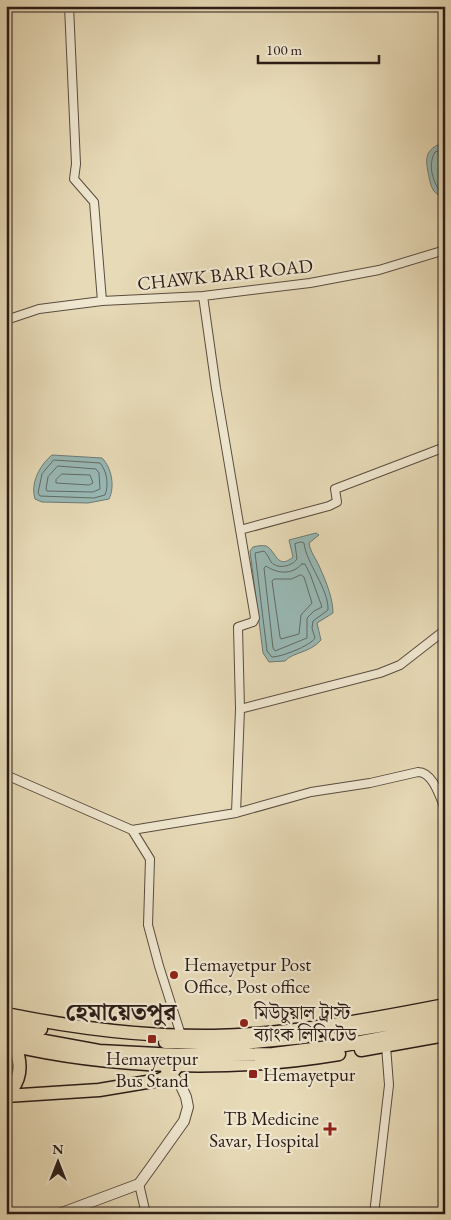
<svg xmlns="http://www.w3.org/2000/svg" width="451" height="1220" viewBox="0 0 451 1220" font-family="'EB Garamond','Noto Serif Bengali',serif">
<rect width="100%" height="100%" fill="#e7dab7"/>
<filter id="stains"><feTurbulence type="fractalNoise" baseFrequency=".004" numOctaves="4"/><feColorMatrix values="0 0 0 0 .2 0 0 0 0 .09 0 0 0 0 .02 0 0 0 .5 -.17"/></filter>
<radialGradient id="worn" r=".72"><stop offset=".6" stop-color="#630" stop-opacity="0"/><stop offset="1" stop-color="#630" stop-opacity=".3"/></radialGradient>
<path fill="#98b9b5" stroke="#6c7a76" d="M440,144h5v53c-12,-2 -14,-10 -16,-20 -3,-15 -6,-26 11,-33z
M52,455l50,3c10,10 13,29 7,41l-21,4 -46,-1 -7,-3c-5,-16 5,-34 17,-44z
M316,533l3,2 -10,8c1,9 8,17 11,25 6,13 13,31 13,45l-16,10 4,17c-11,13 -28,12 -36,21l-16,1 -6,-9 -13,-102 3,-4c4,-1 10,-2 13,-1 10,4 11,25 27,11l-4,-17z"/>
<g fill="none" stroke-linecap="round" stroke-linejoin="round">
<path stroke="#626a66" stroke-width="1" d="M445,149l-10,3c-7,12 -3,27 4,38l6,2
M54,460l46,3c7,8 9,22 5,32l-11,3 -54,-2 -2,-3 4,-19z
M58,466l38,3 3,4 1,16 -7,3 -46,-1 -1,-2 2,-12z
M62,474l28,1 3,8 -4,2 -33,-2v-3z
M301,542l3,1c2,20 25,46 24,67l-15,11 -1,7 3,10c-5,8 -34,19 -43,19l-5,-6 -12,-98 9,-2c3,3 5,7 7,11 7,8 21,4 26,-3l-2,-15z
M302,564h3l5,10 12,33 -8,4 -7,7v20l-32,13 -2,-3 -9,-80 2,-2c12,8 26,9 36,-2z
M301,575l3,2 8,26 -11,12 -2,19 -18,5 -1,-2 -8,-56 2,-2h17z"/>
<g stroke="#5a4c3f" stroke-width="10">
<path id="minor" d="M69,6l7,158 -2,15 20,23 8,99
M203,296l13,92 39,230 -2,4 -15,5 2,82 -4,104
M6,320l33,-11 63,-8 101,-5 107,-13 69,-13 66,-20
M240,530l89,-24 8,-4 -2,-13 110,-42
M240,709l140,-36 20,-8 45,-35
M6,775l126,55 18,29 -2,66 11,41 22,69
M132,830l104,-17 75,-21 59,-9 48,-11c15,0 22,25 27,37
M139,1184l7,30
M374,1214l15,-129 -3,-39"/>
</g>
<g stroke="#5a4c3f" stroke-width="12">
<path id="tertiary" d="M59,1214l80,-30 13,-18 32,-45 4,-14 -2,-10 -5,-11 -10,-12 -5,-4"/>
</g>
<g stroke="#2b1c17" stroke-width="15">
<path id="primary" d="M12,1089c10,-13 9,-28 3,-43
M6,1096l93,-6 60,-10 12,-6 8,-10"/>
</g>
<g stroke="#2b1c17" stroke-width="15">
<path id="trunk" d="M6,1014c69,14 138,23 208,22 78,-2 155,-16 231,-31
M6,1023l35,6
M342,1032l103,-17
M6,1034l93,17 78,4 96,-1 72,-9 100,-19
M165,1042l68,2 72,-7
M6,1044c105,25 227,28 333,10
M361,1050l84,-15"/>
</g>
<use href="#minor" stroke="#efe7d0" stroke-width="8"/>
<use href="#tertiary" stroke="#efe7d0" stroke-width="10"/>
<use href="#primary" stroke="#e7dab7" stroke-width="12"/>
<use href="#trunk" stroke="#e7dab7" stroke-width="12"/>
</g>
<g fill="#8f2418" stroke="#efe7d0" stroke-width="2">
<circle cx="174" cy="975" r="5"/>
<circle cx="244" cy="1023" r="5"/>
<rect x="147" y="1034" width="10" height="10" rx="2.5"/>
<rect x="248" y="1069" width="10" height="10" rx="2.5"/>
<path d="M327.5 1121.5h5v5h5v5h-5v5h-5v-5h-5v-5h5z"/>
</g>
<g text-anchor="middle" stroke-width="4.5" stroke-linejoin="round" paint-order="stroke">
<g font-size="19" fill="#2b1c17" stroke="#efe7d0">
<text transform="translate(225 274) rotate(-6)" y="7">CHAWK BARI ROAD</text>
</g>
<g font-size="19" fill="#2b1c17" stroke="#efe7d0" text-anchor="start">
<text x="184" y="971">Hemayetpur Post<tspan x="184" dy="22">Office, Post office</tspan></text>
<text x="254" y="1019">মিউচুয়াল ট্রাস্ট<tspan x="254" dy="22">ব্যাংক লিমিটেড</tspan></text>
<text x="152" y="1065" text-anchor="middle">Hemayetpur<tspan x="152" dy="22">Bus Stand</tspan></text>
<text x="263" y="1081">Hemayetpur</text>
<text x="319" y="1125" text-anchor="end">TB Medicine<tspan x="319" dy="22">Savar, Hospital</tspan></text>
</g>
<g font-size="24" font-weight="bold" fill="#2b1c17" stroke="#efe7d0">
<text x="121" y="1020">হেমায়েতপুর</text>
</g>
</g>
<rect width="451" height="1220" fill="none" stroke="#e7dab7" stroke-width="25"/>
<rect x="8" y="8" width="436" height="1205" fill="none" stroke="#2b1c17" stroke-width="2.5"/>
<rect x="12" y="12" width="426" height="1195" fill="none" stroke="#2b1c17"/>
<g transform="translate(58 1162)" stroke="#efe7d0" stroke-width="4" paint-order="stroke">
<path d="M0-4L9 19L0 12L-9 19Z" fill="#2b1c17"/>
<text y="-8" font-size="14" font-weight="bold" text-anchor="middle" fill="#2b1c17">N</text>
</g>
<path d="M258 55v8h121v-8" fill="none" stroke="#2b1c17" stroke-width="2.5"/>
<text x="266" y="55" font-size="15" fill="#2b1c17" stroke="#efe7d0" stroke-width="4" paint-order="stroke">100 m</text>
<rect width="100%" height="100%" filter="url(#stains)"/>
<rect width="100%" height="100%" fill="url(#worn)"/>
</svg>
